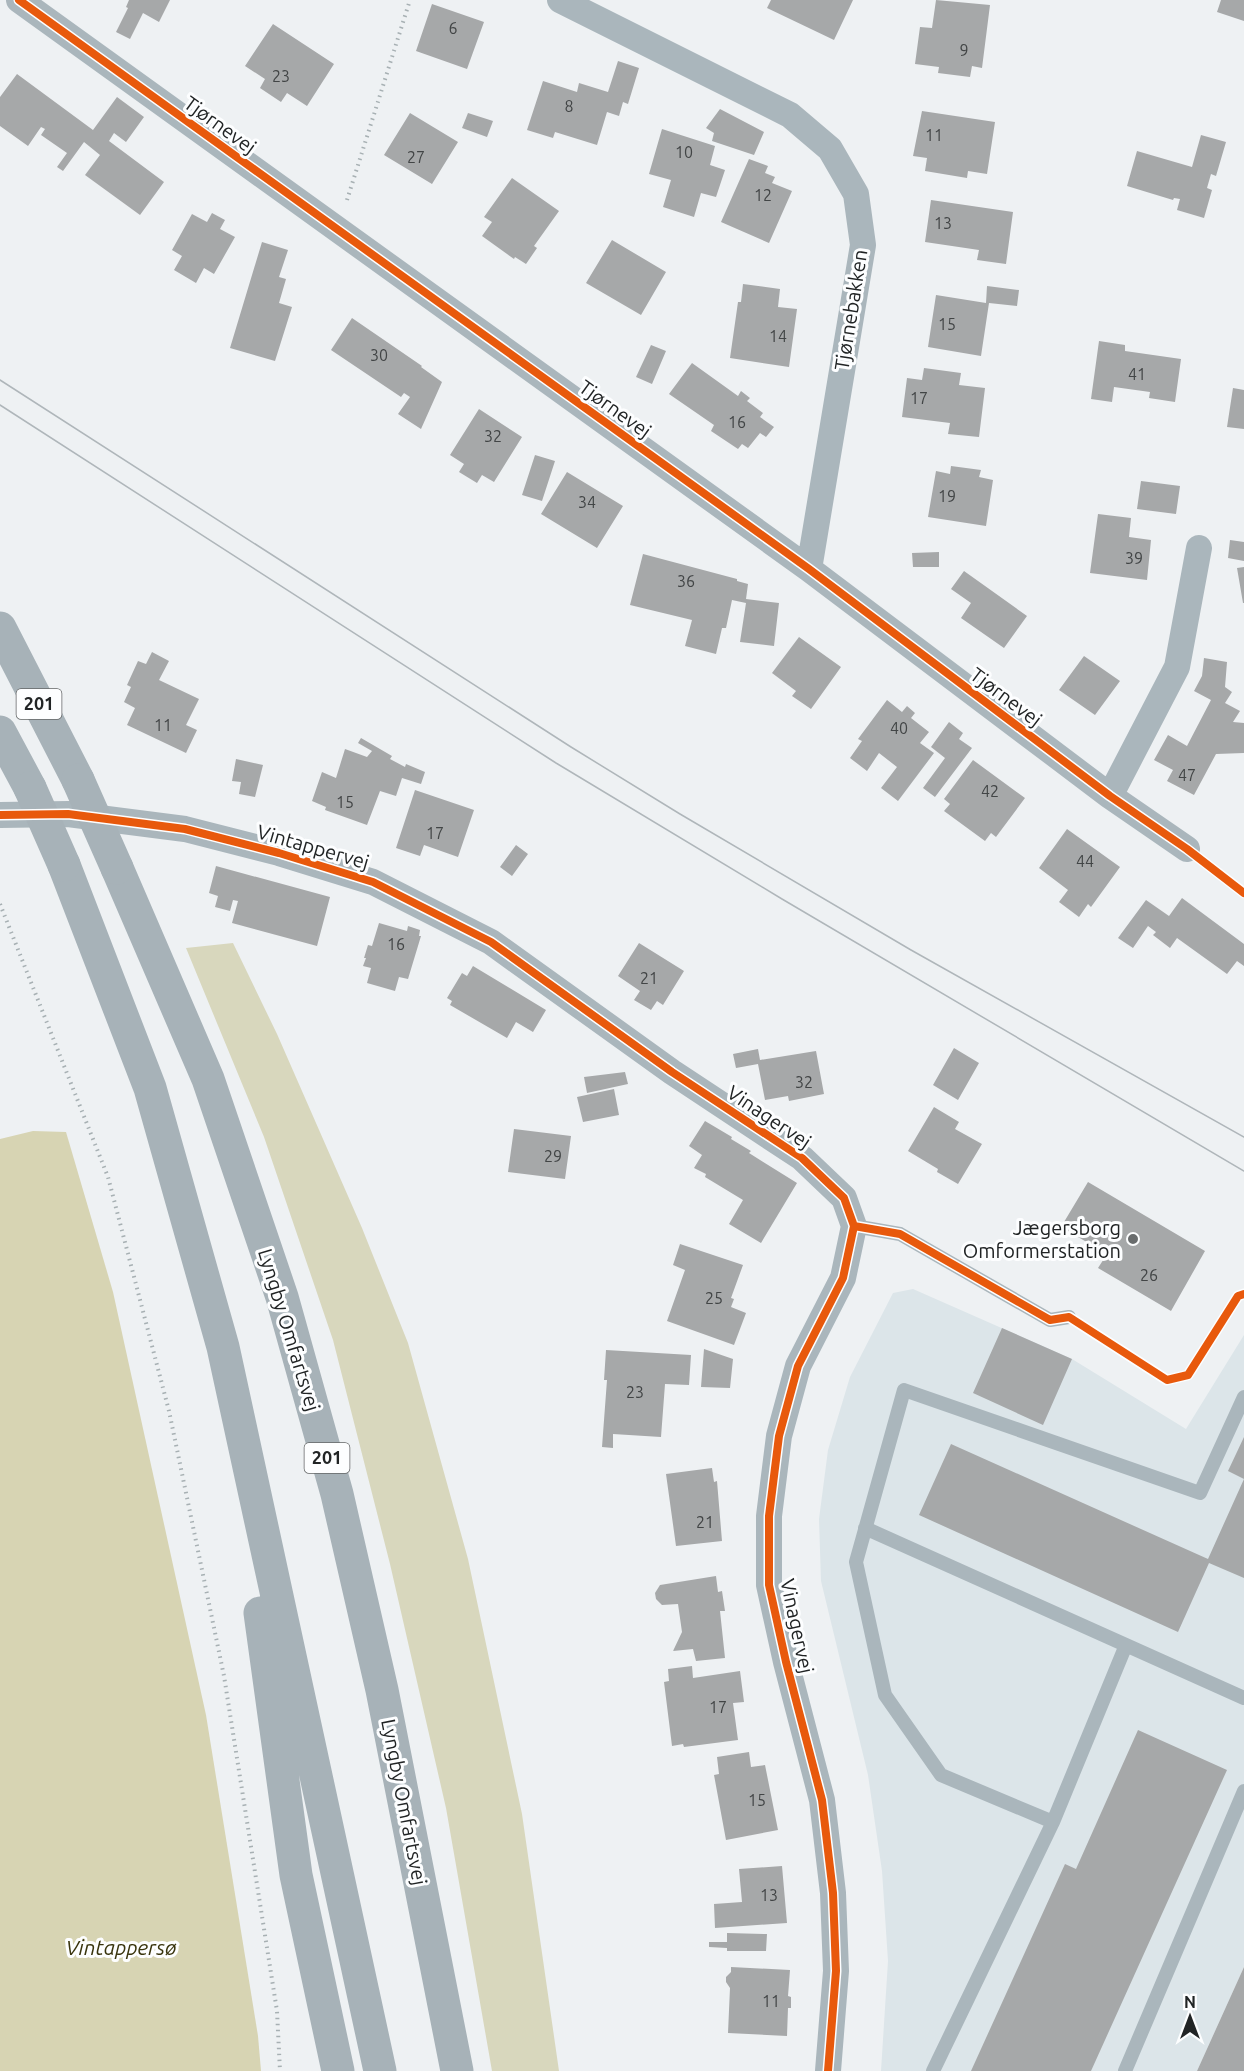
<svg xmlns="http://www.w3.org/2000/svg" width="1244" height="2071" viewBox="0 0 1244 2071" font-family="Ubuntu,sans-serif">
<rect width="100%" height="100%" fill="#eef1f3"/>
<path fill="#dce5e9" d="M913,1289l159,70 114,70 58,-94v632l-47,104h-316l7,-110 -6,-90 -14,-96 -47,-194 -2,-62 9,-69 22,-73 43,-84z"/>
<path fill="#d8d7bd" d="M233,943l44,91 85,194 46,115 60,216 54,255 37,257h-67l-46,-263 -56,-244 -57,-224 -69,-203 -78,-189z"/>
<path fill="#d7d4b3" d="M33,1131l33,1 47,160 93,423 52,321 3,35h-261v-932z"/>
<path fill="#a6a8a9" d="M129,0h41l-11,22 -16,-9 -13,26 -14,-7 12,-24 -2,-1z
M771,0h82l-19,40 -67,-32z
M936,0l54,5 -8,63 -10,-2 -2,11 -32,-4 1,-6 -24,-3 5,-37 12,1z
M1221,0h23v21l-27,-9z
M432,4l52,18 -17,47 -51,-18z
M273,24l61,40 -27,42 -20,-13 -6,9 -21,-14 5,-9 -20,-13z
M618,61l21,7 -11,36 -5,-2 -4,14 -12,-4 -10,33 -42,-13 -2,6 -26,-8 16,-49 34,11 2,-9 29,9z
M17,74l76,56 24,-33 27,20 -18,25 -12,-9 -5,8 55,41 -24,33 -55,-40 15,-20 -16,-13 -21,29 -6,-4 10,-14 -26,-18 4,-6 -4,-2 -13,19 -28,-20v-29z
M720,109l44,23 -10,23 -42,-14 2,-8 -8,-5z
M922,111l73,11 -8,52 -19,-3 -1,7 -42,-7 2,-13 -14,-2z
M410,113l48,29 -26,42 -48,-29z
M468,113l25,8 -6,16 -25,-9z
M662,129l53,17 -5,19 15,5 -9,27 -15,-4 -7,24 -31,-10 8,-27 -22,-6z
M1201,135l25,7 -10,34 -5,-2 -4,14 5,2 -8,28 -27,-8 3,-11 -6,-1 -1,2 -46,-14 10,-35 55,16z
M749,159l19,7 -3,7 10,4 -3,6 20,8 -23,52 -48,-21z
M512,178l47,33 -25,35 3,2 -11,16 -11,-7 -1,2 -32,-23 10,-14 -8,-5z
M931,200l82,12 -7,52 -29,-4 2,-10 -54,-8z
M212,213l13,7 -5,9 15,8 -21,37 -10,-6 -8,15 -22,-13 8,-14 -10,-6 20,-36 15,8z
M612,240l54,32 -25,43 -55,-32z
M262,242l26,8 -9,27 7,2 -7,24 13,4 -17,54 -45,-13z
M743,284l37,5 -2,18 19,2 -8,58 -59,-9 8,-56h3z
M987,286l32,4 -2,16 -28,-3 -8,53 -53,-9 8,-52 50,8z
M352,318l70,48 -1,1 21,15 -21,47 -23,-15 12,-17 -6,-4 -3,4 -70,-47z
M1099,341l26,4v6l56,8 -6,43 -26,-4 1,-6 -36,-5 -2,15 -21,-3z
M651,345l15,6 -14,33 -16,-7z
M692,363l46,33 3,-5 9,7 -3,3 16,12 -3,4 14,10 -8,10 -6,-4 -12,15 -6,-4 -4,5 -27,-18 3,-6 -45,-31z
M924,368l37,5 -2,12 26,3 -6,49 -31,-3 2,-11 -48,-6 5,-39 15,2z
M1233,388l11,2v39l-17,-2z
M479,409l43,28 -28,45 -12,-7 -5,8 -18,-11 5,-8 -14,-9z
M535,455l20,6 -13,40 -20,-6z
M951,466l30,4 -2,7 14,3 -7,46 -58,-9 8,-46 14,3z
M567,472l56,34 -26,42 -56,-34z
M1141,481l39,5 -4,28 -39,-5z
M1098,514l33,4 -2,19 22,3 -4,40 -57,-7z
M1230,540l14,2v19l-16,-3z
M939,552v15h-26l-1,-14z
M643,554l94,25v2l11,3 -2,15 33,4 -5,43 -34,-4 6,-39 -14,-3 -6,28h-4l-6,26 -31,-8 7,-26 -62,-15z
M1244,567v36h-1l-6,-35z
M964,571l63,45 -23,32 -43,-30 10,-15 -20,-14z
M799,637l42,30 -30,42 -19,-13 4,-5 -24,-18z
M152,652l17,9 -10,19 40,19 -13,26 11,5 -11,23 -59,-28 8,-17 -11,-6 7,-15 -4,-2 11,-24 8,3z
M1084,656l36,25 -25,34 -36,-25z
M1204,658l23,4 -2,25 7,5 -7,11 15,8 -7,11 11,1v30l-28,1 -22,41 -27,-14 6,-11 -19,-10 14,-25 19,11 24,-46 -17,-9 8,-15z
M887,700l15,12 5,-6 8,7 -4,5 18,14 -9,11 14,10 -36,48 -17,-13 16,-21 -18,-14 -12,18 -17,-13 12,-17 -4,-2z
M949,722l14,11 -4,6 13,9 -37,49 -12,-9 22,-30 -14,-11z
M361,738l31,18 -2,3 15,8 1,-3 19,8 -4,12 -19,-6 -6,18 -16,-5 -13,34 -42,-15 1,-3 -14,-6 10,-29 14,6 9,-29 22,8 5,-6 -14,-8z
M236,759l27,6 -8,32 -16,-3 2,-12 -9,-1z
M973,760l52,38 -29,39 -5,-4 -6,8 -41,-30 6,-7 -6,-5z
M415,790l59,20 -16,47 -34,-12 -4,11 -24,-8z
M1067,829l53,38 -29,40 -3,-3 -9,13 -20,-15 9,-12 -29,-22z
M516,845l12,9 -16,22 -12,-9z
M216,866l114,31 -13,49 -85,-23 6,-22 -5,-1 -3,11 -15,-4 3,-11 -9,-3z
M1182,898l62,46v22l-7,-5 -10,13 -50,-36 -7,10 -17,-13 3,-3 -8,-6 -15,22 -15,-10 28,-38 23,16z
M379,923l28,8 1,-5 12,4 -1,6h2l-13,43 -9,-2 -4,14 -28,-8 4,-15 -8,-2 3,-8h-2l4,-13 4,1z
M639,943l45,28 -21,34 -6,-4 -6,9 -17,-10 6,-9 -22,-15z
M473,966l73,44 -13,22 -17,-10 -9,16 -57,-33 2,-4 -5,-3 15,-25 5,3z
M954,1048l25,15 -21,37 -25,-15z
M758,1049l2,11 56,-9 8,43 -35,7 -1,-5 -23,4 -7,-36 -22,4 -3,-14z
M625,1072l3,12 -41,9 -3,-16z
M614,1089l5,26 -36,7 -6,-25z
M934,1107l25,15 -4,7 27,15 -24,40 -21,-12 1,-3 -30,-18z
M705,1121l27,16 -1,2 20,12 -2,2 48,30 -36,60 -32,-19 14,-24 -38,-23 1,-3 -12,-6 8,-13 -13,-9z
M514,1129l57,7 -6,43 -57,-7z
M1088,1182l117,69 -34,60 -73,-43 9,-14 -46,-27z
M680,1244l63,21 -12,33 3,1 -3,8 15,6 -12,32 -67,-24 18,-51 -12,-5z
M1002,1328l70,31 -29,66 -70,-32z
M704,1349l29,10 -3,29 -29,-1z
M606,1350l85,5 -2,30 -24,-1 -4,53 -48,-3v14l-11,-1 5,-67h-3z
M1244,1437v141l-35,-15 -31,69 -259,-117 32,-71 257,115 36,-80 -16,-8z
M712,1468l2,14 3,-1 5,60 -46,5 -10,-72z
M716,1576l2,16 4,-1 3,20h-5l5,47 -29,3 -3,-12 -20,2 9,-19 -4,-28 -16,1 -6,-6 -1,-6 5,-8z
M692,1666l1,12 47,-7 4,31 -11,1 5,37 -54,7 -1,-3 -11,2 -8,-64 5,-1 -1,-12z
M1138,1730l89,40 -136,301h-120l94,-207 11,5z
M749,1752l2,15 14,-2 13,65 -52,10 -12,-65 5,-1 -2,-17z
M782,1866l5,57 -72,5 -1,-24 28,-2 -3,-33z
M727,1933l40,1 -1,17h-39v-3l-18,-1v-5h18z
M731,1967l59,3 -2,26 3,1v11h-3l-1,28 -59,-3 2,-45 -4,-6v-5l5,-5z
M1244,1967v104h-47z"/>
<g fill="none" stroke-linecap="round" stroke-linejoin="round">
<path stroke="#a7b0b3" stroke-width="4" stroke-dasharray="1.5 4.5" stroke-linecap="butt" d="M347,200l63,-200
M0,904l108,273 61,234 55,265 53,335 3,60"/>
<path stroke="#aab6bc" stroke-width="14" d="M854,1226l46,8 150,86 19,-3
M865,1528l379,170
M1053,1822l-112,-47 -56,-80 -29,-133 48,-172 296,103 44,-96
M933,2071l120,-249 73,-177
M1125,2071l119,-280"/>
<path stroke="#aab6bc" stroke-width="26" d="M19,0l790,569 301,227 77,53
M560,0l230,115 40,34 26,45 7,51 -54,324
M1110,796l67,-129 22,-119
M0,815l68,-1 117,15 94,24 94,29 118,60 181,130 130,86 42,40 10,28 -11,52 -45,88 -19,70 -10,80v69l17,77 36,138 11,93 3,78 -8,100"/>
<path stroke="#a7b2b8" stroke-width="33" d="M0,628l78,152
M0,732l30,56
M64,865l86,223 73,259 157,724
M117,868l91,211 74,218 55,197 45,196 75,381
M260,1613l36,262 42,196"/>
<path stroke="#afb6ba" stroke-width="1.5" d="M0,380l571,367 109,67 231,136 333,187
M0,405l556,358 226,136 462,272"/>
<path stroke="#a7b2b8" stroke-width="33" d="M78,780l39,88
M30,788l34,77"/>
<g stroke="#fdfeff" stroke-width="11">
<path id="cycleway" d="M19,0l790,569 301,227 77,53 57,44
M0,815l68,-1 117,15 94,24 94,29 118,60 181,130 130,86 42,40 10,28 -11,52 -45,88 -19,70 -10,80v69l17,77 36,138 11,93 3,78 -8,100
M854,1226l46,8 150,86 19,-3 98,63 21,-5 50,-79 6,-2"/>
</g>
<use href="#cycleway" stroke="#e8590c" stroke-width="8"/>
</g>
<circle fill="#696c6d" stroke="#fdfeff" stroke-width="2" cx="1133" cy="1239" r="6"/>
<g text-anchor="middle" stroke-width="6" stroke-linejoin="round" paint-order="stroke">
<g font-size="16" fill="#424546">
<text x="453" y="34">6</text>
<text x="964" y="56">9</text>
<text x="281" y="82">23</text>
<text x="569" y="112">8</text>
<text x="934" y="141">11</text>
<text x="684" y="158">10</text>
<text x="416" y="163">27</text>
<text x="763" y="201">12</text>
<text x="943" y="229">13</text>
<text x="947" y="330">15</text>
<text x="778" y="342">14</text>
<text x="379" y="361">30</text>
<text x="1137" y="380">41</text>
<text x="919" y="404">17</text>
<text x="737" y="428">16</text>
<text x="493" y="442">32</text>
<text x="947" y="502">19</text>
<text x="587" y="508">34</text>
<text x="1134" y="564">39</text>
<text x="686" y="587">36</text>
<text x="163" y="731">11</text>
<text x="899" y="734">40</text>
<text x="1187" y="781">47</text>
<text x="990" y="797">42</text>
<text x="345" y="808">15</text>
<text x="435" y="839">17</text>
<text x="1085" y="867">44</text>
<text x="396" y="950">16</text>
<text x="649" y="984">21</text>
<text x="804" y="1088">32</text>
<text x="553" y="1162">29</text>
<text x="1149" y="1281">26</text>
<text x="714" y="1304">25</text>
<text x="635" y="1398">23</text>
<text x="705" y="1528">21</text>
<text x="718" y="1713">17</text>
<text x="757" y="1806">15</text>
<text x="769" y="1901">13</text>
<text x="771" y="2007">11</text>
</g>
<g fill="#fdfeff" stroke="#636566" stroke-width="1.5">
<rect x="16.5" y="689" width="45" height="30" rx="4.5"/>
<rect x="304.5" y="1443" width="45" height="30" rx="4.5"/>
</g>
<g font-size="18" font-weight="bold" fill="#212425">
<text x="39" y="710">201</text>
<text x="327" y="1464">201</text>
</g>
<g font-size="20" fill="#212425" stroke="#fdfeff">
<text transform="translate(220 125) rotate(36)" y="7">Tjørnevej</text>
<text transform="translate(851 310) rotate(-81)" y="7">Tjørnebakken</text>
<text transform="translate(615 409) rotate(36)" y="7">Tjørnevej</text>
<text transform="translate(1006 697) rotate(37)" y="7">Tjørnevej</text>
<text transform="translate(313 847) rotate(16)" y="7">Vintappervej</text>
<text transform="translate(769 1117) rotate(34)" y="7">Vinagervej</text>
<text transform="translate(289 1330) rotate(73)" y="7">Lyngby Omfartsvej</text>
<text transform="translate(797 1626) rotate(78)" y="7">Vinagervej</text>
<text transform="translate(404 1802) rotate(79)" y="7">Lyngby Omfartsvej</text>
</g>
<g font-size="20" fill="#212425" stroke="#fdfeff" text-anchor="end">
<text x="1121" y="1235">Jægersborg<tspan x="1121" dy="23">Omformerstation</tspan></text>
</g>
<g font-size="21" font-style="italic" fill="#39340d" stroke="#fdfeff">
<text x="121" y="1955">Vintappersø</text>
</g>
</g>
<g transform="translate(1190 2017)" stroke="#fdfeff" stroke-width="4.5" paint-order="stroke">
<path d="M0-4.5L10 22L0 15L-10 22Z" fill="#212425"/>
<text y="-9" font-size="16" font-weight="bold" text-anchor="middle" fill="#212425">N</text>
</g>
</svg>
